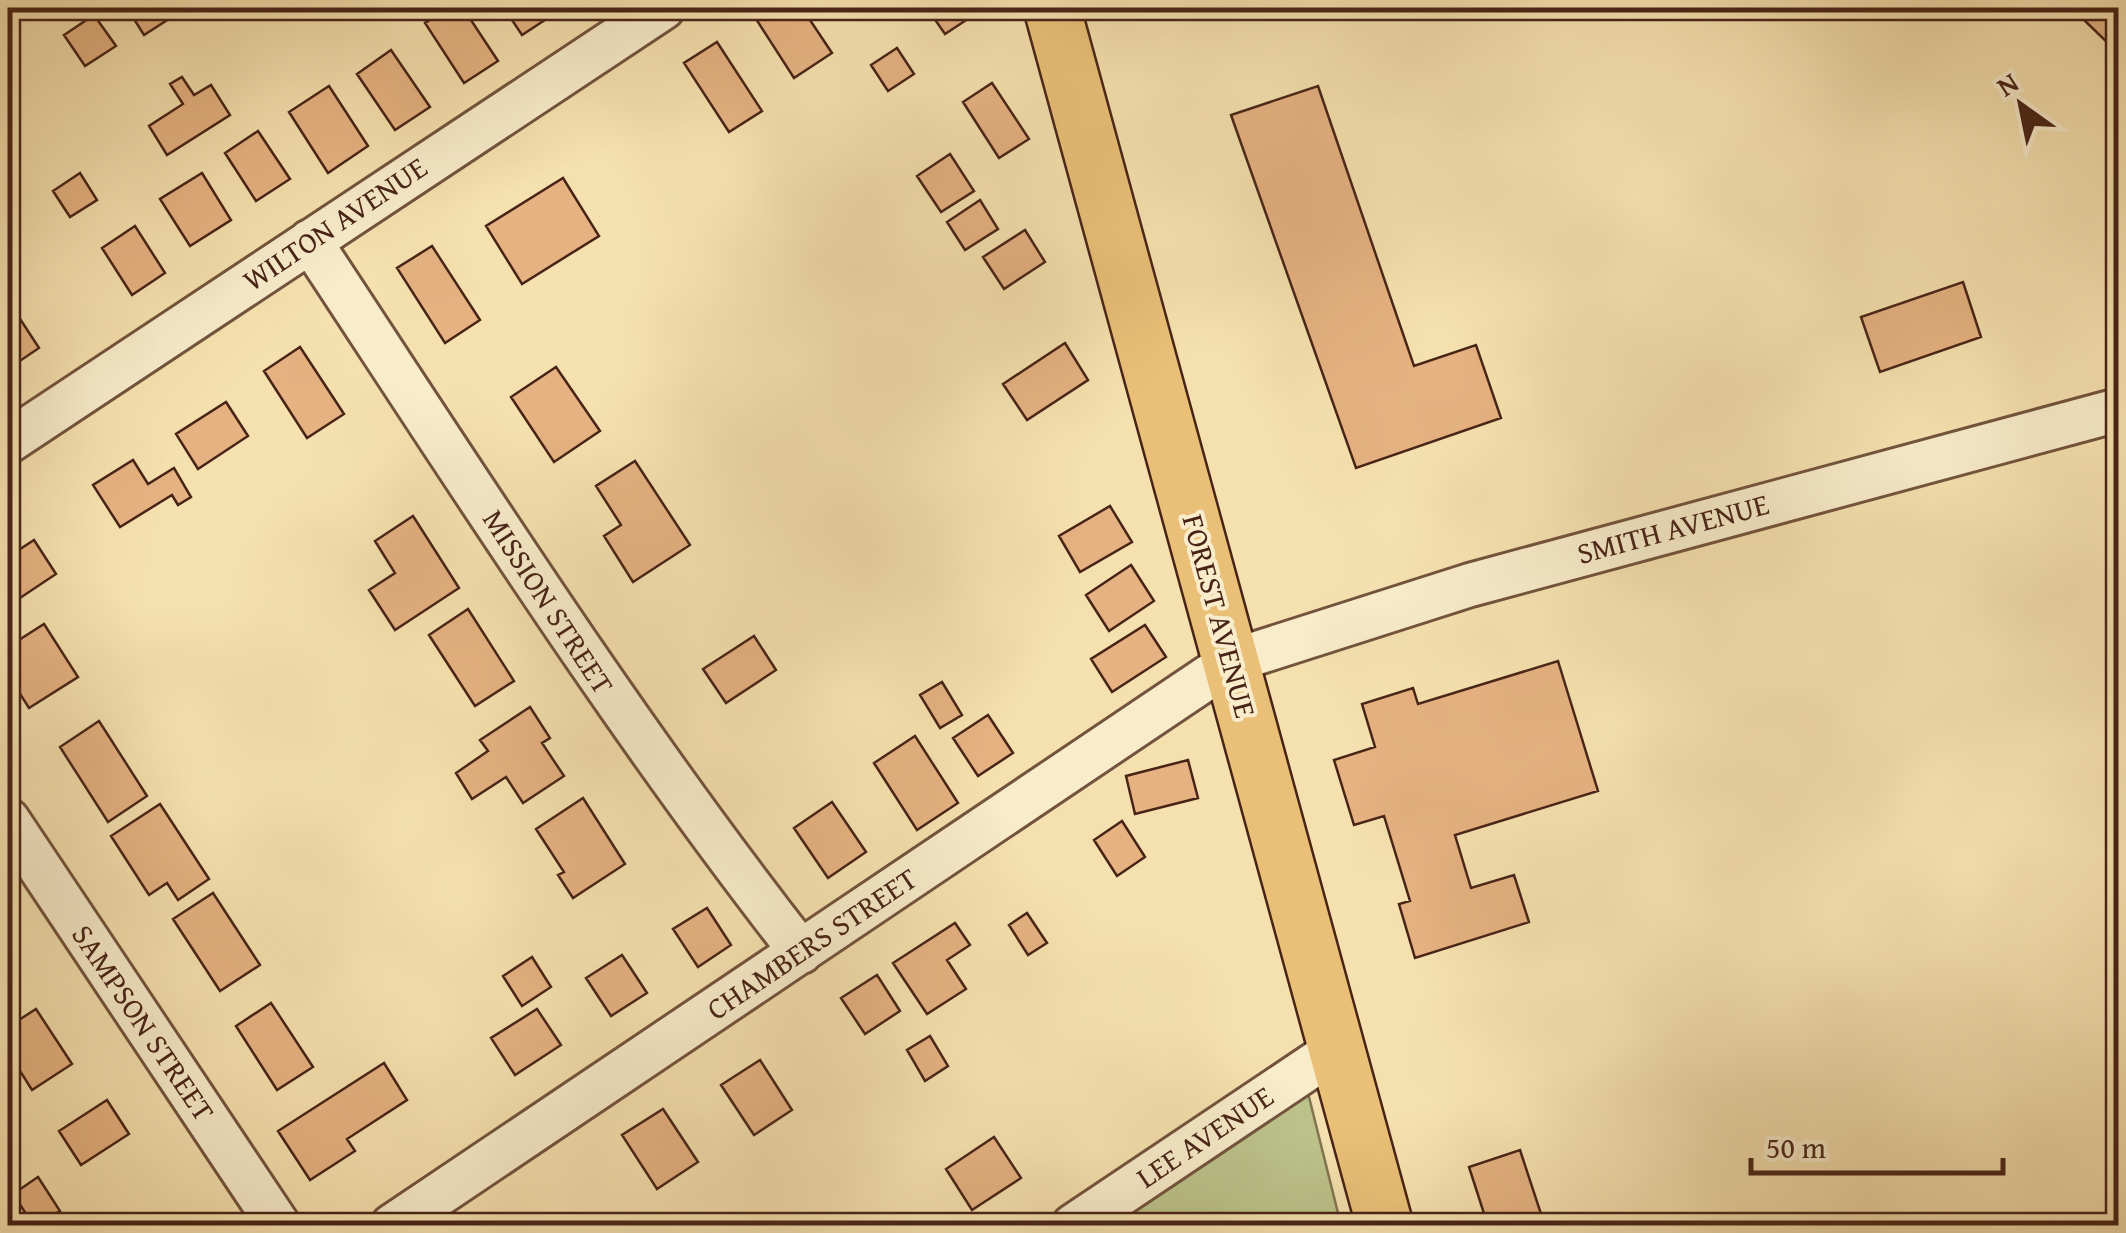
<svg xmlns="http://www.w3.org/2000/svg" width="2126" height="1233" viewBox="0 0 2126 1233" font-family="'Gentium Book Plus',serif">
<rect width="100%" height="100%" fill="#f5e1af"/>
<filter id="stains"><feTurbulence type="fractalNoise" baseFrequency=".002" numOctaves="4"/><feColorMatrix values="0 0 0 0 .2 0 0 0 0 .09 0 0 0 0 .02 0 0 0 .5 -.17"/></filter>
<radialGradient id="worn" r=".72"><stop offset=".6" stop-color="#630" stop-opacity="0"/><stop offset="1" stop-color="#630" stop-opacity=".3"/></radialGradient>
<path fill="#bcc38b" stroke="#827451" stroke-width="2.5" d="M1308,1093l33,132h-229z"/>
<path fill="#e6b282" stroke="#482417" stroke-width="2.5" d="M127,8h59l-42,27z
M449,8h14l35,53 -34,22 -39,-60z
M504,8h54l2,2 -38,25z
M774,8h28l30,45 -38,25 -38,-59z
M927,8h51l2,3 -35,23z
M2097,8h21v33l-6,6 -28,-27z
M94,15l22,31 -31,20 -21,-31z
M717,42l45,69 -33,21 -45,-69z
M897,48l17,26 -26,17 -17,-26z
M391,50l39,57 -35,23 -38,-56z
M182,77l12,18 17,-10 19,30 -63,40 -18,-29 34,-22 -13,-20z
M992,83l37,56 -30,19 -36,-56z
M329,86l39,60 -40,27 -39,-61z
M1318,86l96,280 62,-21 25,73 -145,50 -125,-353z
M258,131l32,48 -34,22 -31,-48z
M950,154l24,37 -33,21 -24,-36z
M80,173l17,27 -27,17 -17,-26z
M202,173l29,47 -41,26 -30,-47z
M563,178l36,58 -77,48 -36,-58z
M980,200l18,29 -33,21 -18,-28z
M135,226l30,47 -33,22 -30,-47z
M1025,230l20,32 -41,27 -21,-32z
M432,246l48,74 -35,23 -48,-75z
M1963,282l18,55 -101,35 -19,-55z
M11,305l28,43 -31,21v-62z
M1065,343l23,37 -61,40 -24,-36z
M300,347l44,67 -37,24 -43,-67z
M556,367l44,64 -46,31 -43,-65z
M226,402l22,34 -50,33 -22,-35z
M133,460l15,24 26,-16 17,29 -13,8 -6,-10 -52,32 -27,-42z
M635,461l55,84 -57,37 -29,-46 17,-11 -25,-39z
M1110,506l22,36 -52,30 -21,-36z
M413,516l46,72 -64,42 -26,-40 26,-17 -20,-32z
M34,540l22,34 -48,32v-49z
M1131,565l23,36 -45,30 -23,-36z
M468,609l46,72 -39,25 -46,-71z
M44,624l34,53 -49,31 -21,-33v-28z
M1145,625l21,32 -54,35 -21,-33z
M754,636l22,34 -50,33 -23,-34z
M1558,661l40,130 -143,44 16,53 43,-13 15,47 -114,36 -16,-54 11,-3 -26,-85 -30,9 -20,-65 41,-13 -13,-43 51,-16 5,16z
M942,682l20,33 -22,13 -20,-33z
M530,707l20,31 -8,5 22,33 -41,27 -17,-26 -34,22 -16,-26 32,-22 -8,-11z
M988,715l25,38 -35,23 -25,-38z
M99,721l48,75 -39,26 -48,-75z
M915,736l43,67 -41,27 -43,-67z
M1188,760l10,38 -63,16 -9,-38z
M583,798l42,66 -52,34 -15,-23 6,-3 -28,-43z
M832,802l34,50 -38,26 -34,-50z
M160,804l49,75 -31,21 -11,-17 -18,12 -38,-59z
M1122,821l23,36 -28,19 -23,-36z
M213,893l47,72 -40,26 -47,-72z
M707,908l24,37 -33,22 -25,-38z
M1027,913l20,30 -19,12 -19,-30z
M955,923l15,22 -23,15 19,29 -39,25 -34,-51z
M622,955l25,38 -36,23 -25,-38z
M532,957l19,30 -29,19 -19,-30z
M877,975l23,36 -35,23 -24,-36z
M271,1003l42,64 -36,23 -41,-64z
M36,1009l36,55 -40,26 -24,-38v-25z
M537,1009l24,36 -46,30 -24,-37z
M930,1036l18,30 -23,15 -18,-31z
M760,1060l32,50 -38,25 -33,-50z
M384,1063l23,37 -60,39 8,12 -45,29 -32,-49z
M107,1100l22,34 -48,31 -22,-34z
M663,1109l35,53 -41,27 -35,-54z
M994,1137l27,41 -49,32 -26,-41z
M1520,1150l25,76h-57l-19,-59z
M38,1177l22,34 -26,15 -21,-32z"/>
<g fill="none" stroke-linecap="round" stroke-linejoin="round">
<g stroke="#73533d" stroke-width="48">
<path id="minor" d="M310,241c159,241 313,484 491,711
M8,442l655,-434
M8,820l271,406
M392,1226l840,-565 238,-76 648,-175
M1073,1226l264,-177"/>
</g>
<g stroke="#482417" stroke-width="60">
<path id="major" d="M1052,8l333,1218"/>
</g>
<use href="#minor" stroke="#f8eccb" stroke-width="42"/>
<use href="#major" stroke="#eac078" stroke-width="55"/>
</g>
<g text-anchor="middle" stroke-width="8" stroke-linejoin="round" paint-order="stroke">
<g font-size="30" fill="#482417" stroke="#f8eccb">
<text transform="translate(335 224) rotate(-34)" y="10">WILTON AVENUE</text>
<text transform="translate(1673 529) rotate(-15)" y="10">SMITH AVENUE</text>
<text transform="translate(548 602) rotate(57)" y="10">MISSION STREET</text>
<text transform="translate(1219 616) rotate(75)" y="10">FOREST AVENUE</text>
<text transform="translate(812 944) rotate(-34)" y="10">CHAMBERS STREET</text>
<text transform="translate(143 1023) rotate(56)" y="10">SAMPSON STREET</text>
<text transform="translate(1205 1137) rotate(-34)" y="10">LEE AVENUE</text>
</g>
</g>
<rect width="2126" height="1233" fill="none" stroke="#f5e1af" stroke-width="40"/>
<rect x="10" y="10" width="2106" height="1213" fill="none" stroke="#482417" stroke-width="5"/>
<rect x="20" y="20" width="2086" height="1193" fill="none" stroke="#482417" stroke-width="2.5"/>
<g transform="translate(2021 105) rotate(327)" stroke="#f8eccb" stroke-width="8" paint-order="stroke">
<path d="M0-8L18 38L0 25L-18 38Z" fill="#482417"/>
<text y="-15" font-size="28" font-weight="bold" text-anchor="middle" fill="#482417">N</text>
</g>
<path d="M1751 1158v15h252v-15" fill="none" stroke="#482417" stroke-width="5"/>
<text x="1766" y="1158" font-size="30" fill="#482417" stroke="#f8eccb" stroke-width="8" paint-order="stroke">50 m</text>
<rect width="100%" height="100%" filter="url(#stains)"/>
<rect width="100%" height="100%" fill="url(#worn)"/>
</svg>
